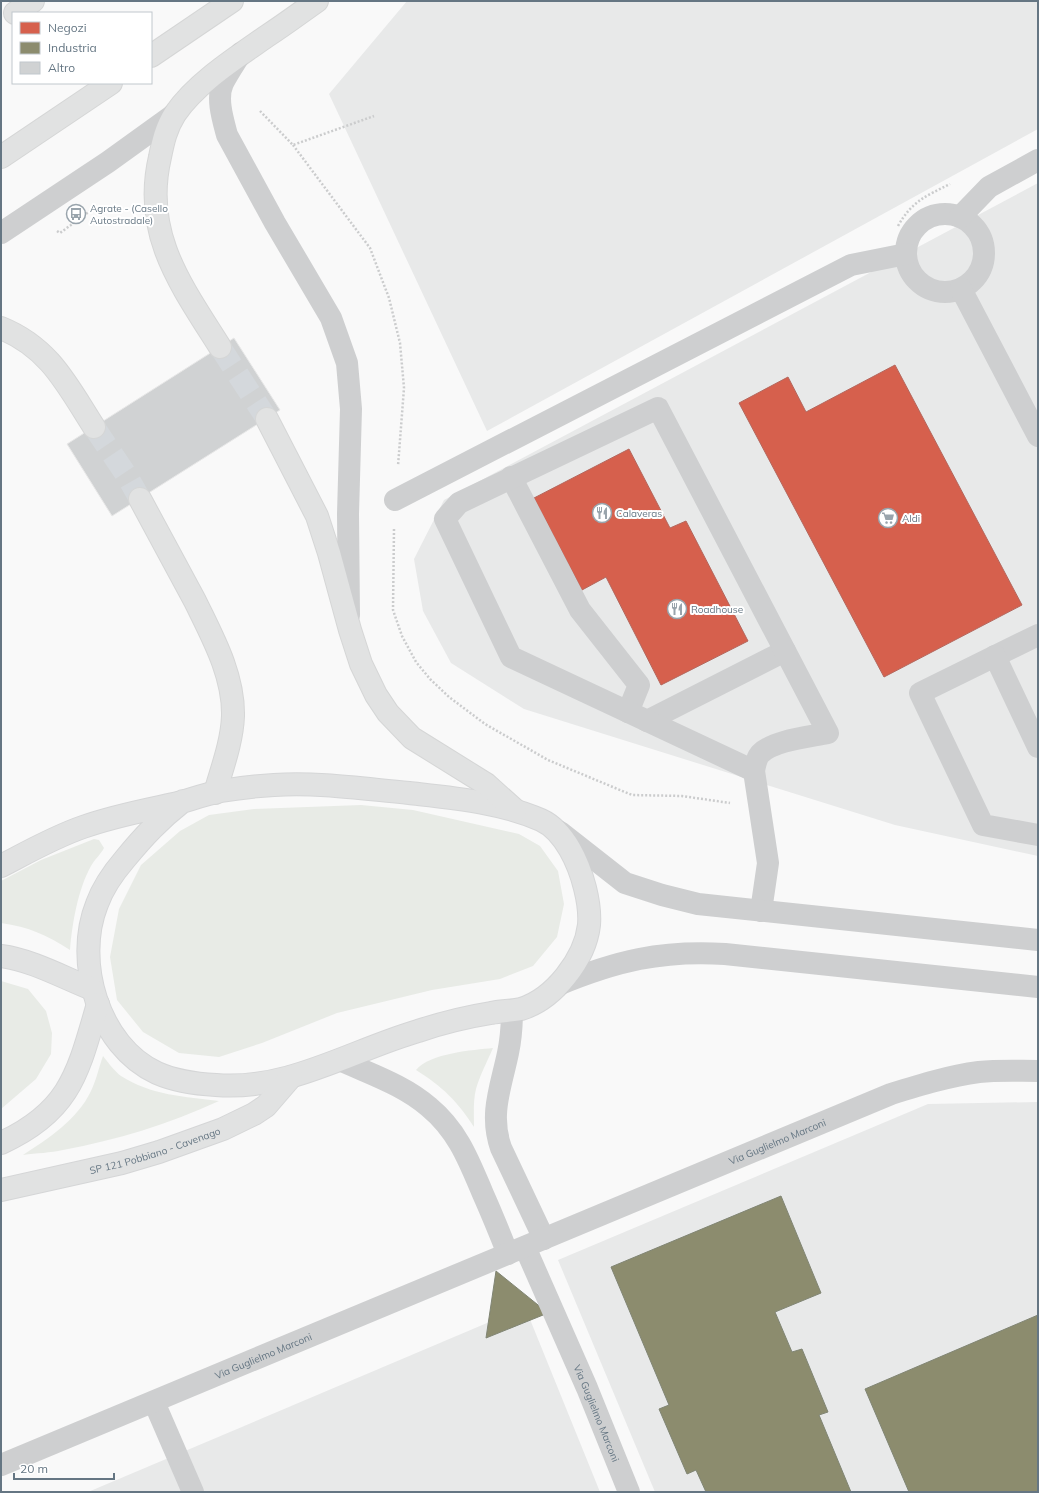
<svg xmlns="http://www.w3.org/2000/svg" width="1039" height="1493" viewBox="0 0 1039 1493" font-family="Mulish,sans-serif">
<rect width="100%" height="100%" fill="#f9f9f9"/>
<path fill="#e8e9e9" d="M407,1h631v128l-551,302 -158,-337z
M1038,183v673l-143,-31 -371,-116 -73,-46 -28,-52 -9,-52 30,-59z
M1038,1102v390h-383l-97,-232 370,-156z
M525,1307l75,185h-512z"/>
<path fill="#e8ebe6" d="M361,805l52,5 106,24 21,12 18,25 6,33 -7,33 -24,29 -33,13 -68,11 -95,23 -75,30 -43,14 -40,-4 -36,-21 -26,-32 -7,-43 9,-48 22,-44 39,-34 29,-16 45,-6z
M94,839l5,1 5,8c-3,6 -9,11 -13,18 -13,23 -19,58 -21,84 -23,-15 -41,-23 -69,-27v-42l40,-21z
M1,981l27,8 18,22 6,22 -1,21 -15,25 -35,30z
M493,1048c-6,14 -13,27 -17,41 -3,12 -2,26 -2,38 -17,-26 -31,-40 -58,-57 14,-17 57,-20 77,-22z
M103,1056c5,6 11,15 18,20 29,19 65,21 98,25 -50,23 -102,39 -156,49 -13,3 -26,3 -40,5 26,-17 54,-35 68,-64 5,-10 8,-24 12,-35z"/>
<path fill="#d6604d" stroke="#b4675d" d="M895,365l127,240 -138,72 -145,-274 49,-26 18,35z
M629,449l41,79 16,-7 62,120 -87,44 -55,-108 -24,13 -48,-92z"/>
<path fill="#8c8c6e" stroke="#808574" d="M781,1196l40,97 -46,19 17,40 10,-3 26,63 -9,3 32,77h-145l-10,-22 -9,4 -28,-65 10,-4 -58,-138z
M496,1271l52,42 -62,25z
M1038,1315v177h-129l-44,-103z"/>
<path fill="#d0d2d3" stroke="#e8e8e8" d="M234,338l46,72 -168,106 -45,-72z"/>
<g fill="none" stroke-linecap="round" stroke-linejoin="round">
<path stroke="#d4d8dc" stroke-width="22" stroke-dasharray="22 11" stroke-linecap="butt" d="M220,347l47,72
M94,427l33,49 13,23"/>
<g stroke="#d5d6d7" stroke-width="24">
<g id="major">
<path d="M1,866c27,-14 53,-29 82,-39 30,-11 63,-17 95,-24 14,-4 28,-9 43,-12 17,-3 35,-5 53,-6 45,-3 90,4 135,8 44,5 91,9 132,27 24,11 38,44 44,68 3,12 5,25 4,37 -4,34 -35,74 -68,84 -10,2 -21,2 -30,4 -25,4 -49,10 -73,18 -68,20 -130,60 -202,54 -19,-1 -41,-4 -59,-12 -59,-27 -83,-112 -60,-169 6,-17 16,-31 28,-45 19,-23 34,-39 58,-58"/>
<path d="M1,956c31,4 63,22 91,33"/>
<path d="M1,1143c70,-32 77,-71 97,-139"/>
<path id="s3" d="M1,1190l121,-27 37,-11 64,-23 31,-15 12,-8 25,-29"/>
</g>
</g>
<g stroke="#d5d6d6" stroke-width="24">
<path id="highway" d="M15,13l18,-12
M151,56l81,-55
M1,157l110,-74
M1,328c49,20 66,57 93,99
M220,347c-39,-62 -78,-113 -60,-190 3,-15 6,-29 15,-43 21,-31 62,-57 92,-78 17,-11 33,-23 50,-35
M267,419l50,97 12,37 21,77 11,34 15,31 12,18 24,25 74,46 29,26
M140,499c18,34 37,68 55,102 17,35 39,74 38,115 -1,26 -11,52 -18,77"/>
</g>
<path stroke="#cbcccd" stroke-width="2.5" stroke-dasharray="2 2" stroke-linecap="butt" d="M260,111l33,34 81,-29
M293,145l77,103 19,50 11,45 4,45 -6,78
M898,226c14,-25 28,-30 52,-42
M57,231l3,2 34,-25
M394,529l-1,81 9,26 14,26 14,17 19,18 36,27 63,36 84,35 50,1 48,7"/>
<g stroke="#cecfd0" stroke-width="22">
<path d="M241,53c-6,10 -13,20 -18,30 -7,15 0,37 4,52l48,88 56,95 16,45 4,46 -3,105 1,101"/>
<circle cx="945" cy="253" r="39"/>
<path d="M960,217l29,-30 49,-27"/>
<path d="M1,233l107,-71 68,-49"/>
<path d="M961,289l77,147"/>
<path d="M511,477l69,133 59,75 -11,27"/>
<path d="M395,500l456,-235 55,-11"/>
<path d="M1038,635l-118,58 63,132 55,10"/>
<path d="M995,656l43,91"/>
<path d="M647,721l138,-70"/>
<path d="M754,771l-243,-114 -66,-138 14,-16 199,-95 170,325c-19,4 -54,7 -68,21 -4,5 -5,11 -6,17l14,92 -7,48"/>
<path d="M560,832l65,51 37,12 36,9 340,36"/>
<path d="M558,985c58,-24 103,-35 167,-31l313,33"/>
<path d="M512,1010c0,14 -1,29 -4,43 -7,34 -19,61 -7,95l43,91"/>
<path d="M340,1060c30,14 64,25 89,47 29,24 40,54 54,87 9,20 17,40 25,60"/>
<path id="s1" d="M525,1247l62,141 42,104"/>
<path d="M154,1402l39,90"/>
<path id="s2" d="M1,1465l890,-371c29,-9 58,-18 88,-22 20,-2 39,-1 59,-1"/>
</g>
<use href="#major" stroke="#e1e2e2" stroke-width="22"/>
<use href="#highway" stroke="#e1e2e2" stroke-width="22"/>
</g>
<defs>
<g id="bus-ring" transform="scale(1)"><circle r="9.5" fill="#fff" stroke="#99a4ac" stroke-width="1.5"/><path d="M-5-6H5V4H4V6H2V4H-2V6H-4V4H-5ZM-3.5-4V0h7V-4ZM-3.5 1.2v1.5H-2V1.2ZM2 1.2v1.5H3.5V1.2Z" fill="#99a4ac"/></g>
<g id="restaurant-ring" transform="scale(1)"><circle r="9.5" fill="#fff" stroke="#99a4ac" stroke-width="1.5"/><path d="M-5-6h1v4h1v-4h1v4h1v-4h1v5L-1.5 .5V6h-2V.5L-5-1ZM5-6V6H3V1.5H1.5Q1.5-4 5-6Z" fill="#99a4ac"/></g>
<g id="supermarket-ring" transform="scale(1)"><circle r="9.5" fill="#fff" stroke="#99a4ac" stroke-width="1.5"/><path d="M-6-5.5h2.5l.6 2H6L4.5 2H-2.5L-4.4-4H-6ZM-1.5 3.2a1.3 1.3 0 1 0 .1 0ZM3 3.2a1.3 1.3 0 1 0 .1 0Z" fill="#99a4ac"/></g>
</defs>
<g fill-rule="evenodd">
<use href="#bus-ring" x="76" y="214"/>
<use href="#restaurant-ring" x="602" y="513"/>
<use href="#supermarket-ring" x="888" y="518"/>
<use href="#restaurant-ring" x="677" y="609"/>
</g>
<g text-anchor="middle" stroke-width="4" stroke-linejoin="round" paint-order="stroke">
<g font-size="10" fill="#657683" stroke="#fff" text-anchor="start">
<text x="90" y="212">Agrate - (Casello<tspan x="90" dy="12">Autostradale)</tspan></text>
<text x="616" y="517">Calaveras</text>
<text x="902" y="522">Aldi</text>
<text x="691" y="613">Roadhouse</text>
</g>
<g font-size="10" fill="#657683" stroke="#fff">
<text dy="4" stroke="none"><textPath href="#s2" startOffset="841">Via Guglielmo Marconi</textPath></text>
<text dy="4" stroke="none"><textPath href="#s3" startOffset="159">SP 121 Pobbiano - Cavenago</textPath></text>
<text dy="4" stroke="none"><textPath href="#s2" startOffset="284">Via Guglielmo Marconi</textPath></text>
<text dy="4" stroke="none"><textPath href="#s1" startOffset="181">Via Guglielmo Marconi</textPath></text>
</g>
</g>
<rect width="1039" height="1493" fill="none" stroke="#657683" stroke-width="4"/>
<rect x="12" y="12" width="140" height="72" fill="#ffffff" stroke="#c1c8cd"/>
<rect x="20" y="22" width="20" height="12" fill="#d6604d" stroke="#c1c8cd"/>
<text x="48" y="32" font-size="12" fill="#657683">Negozi</text>
<rect x="20" y="42" width="20" height="12" fill="#8c8c6e" stroke="#c1c8cd"/>
<text x="48" y="52" font-size="12" fill="#657683">Industria</text>
<rect x="20" y="62" width="20" height="12" fill="#d0d2d3" stroke="#c1c8cd"/>
<text x="48" y="72" font-size="12" fill="#657683">Altro</text>
<path d="M14 1473v6h100v-6" fill="none" stroke="#657683" stroke-width="2"/>
<text x="20" y="1473" font-size="12" fill="#657683" stroke="#ffffff" stroke-width="3" paint-order="stroke">20 m</text>
</svg>
